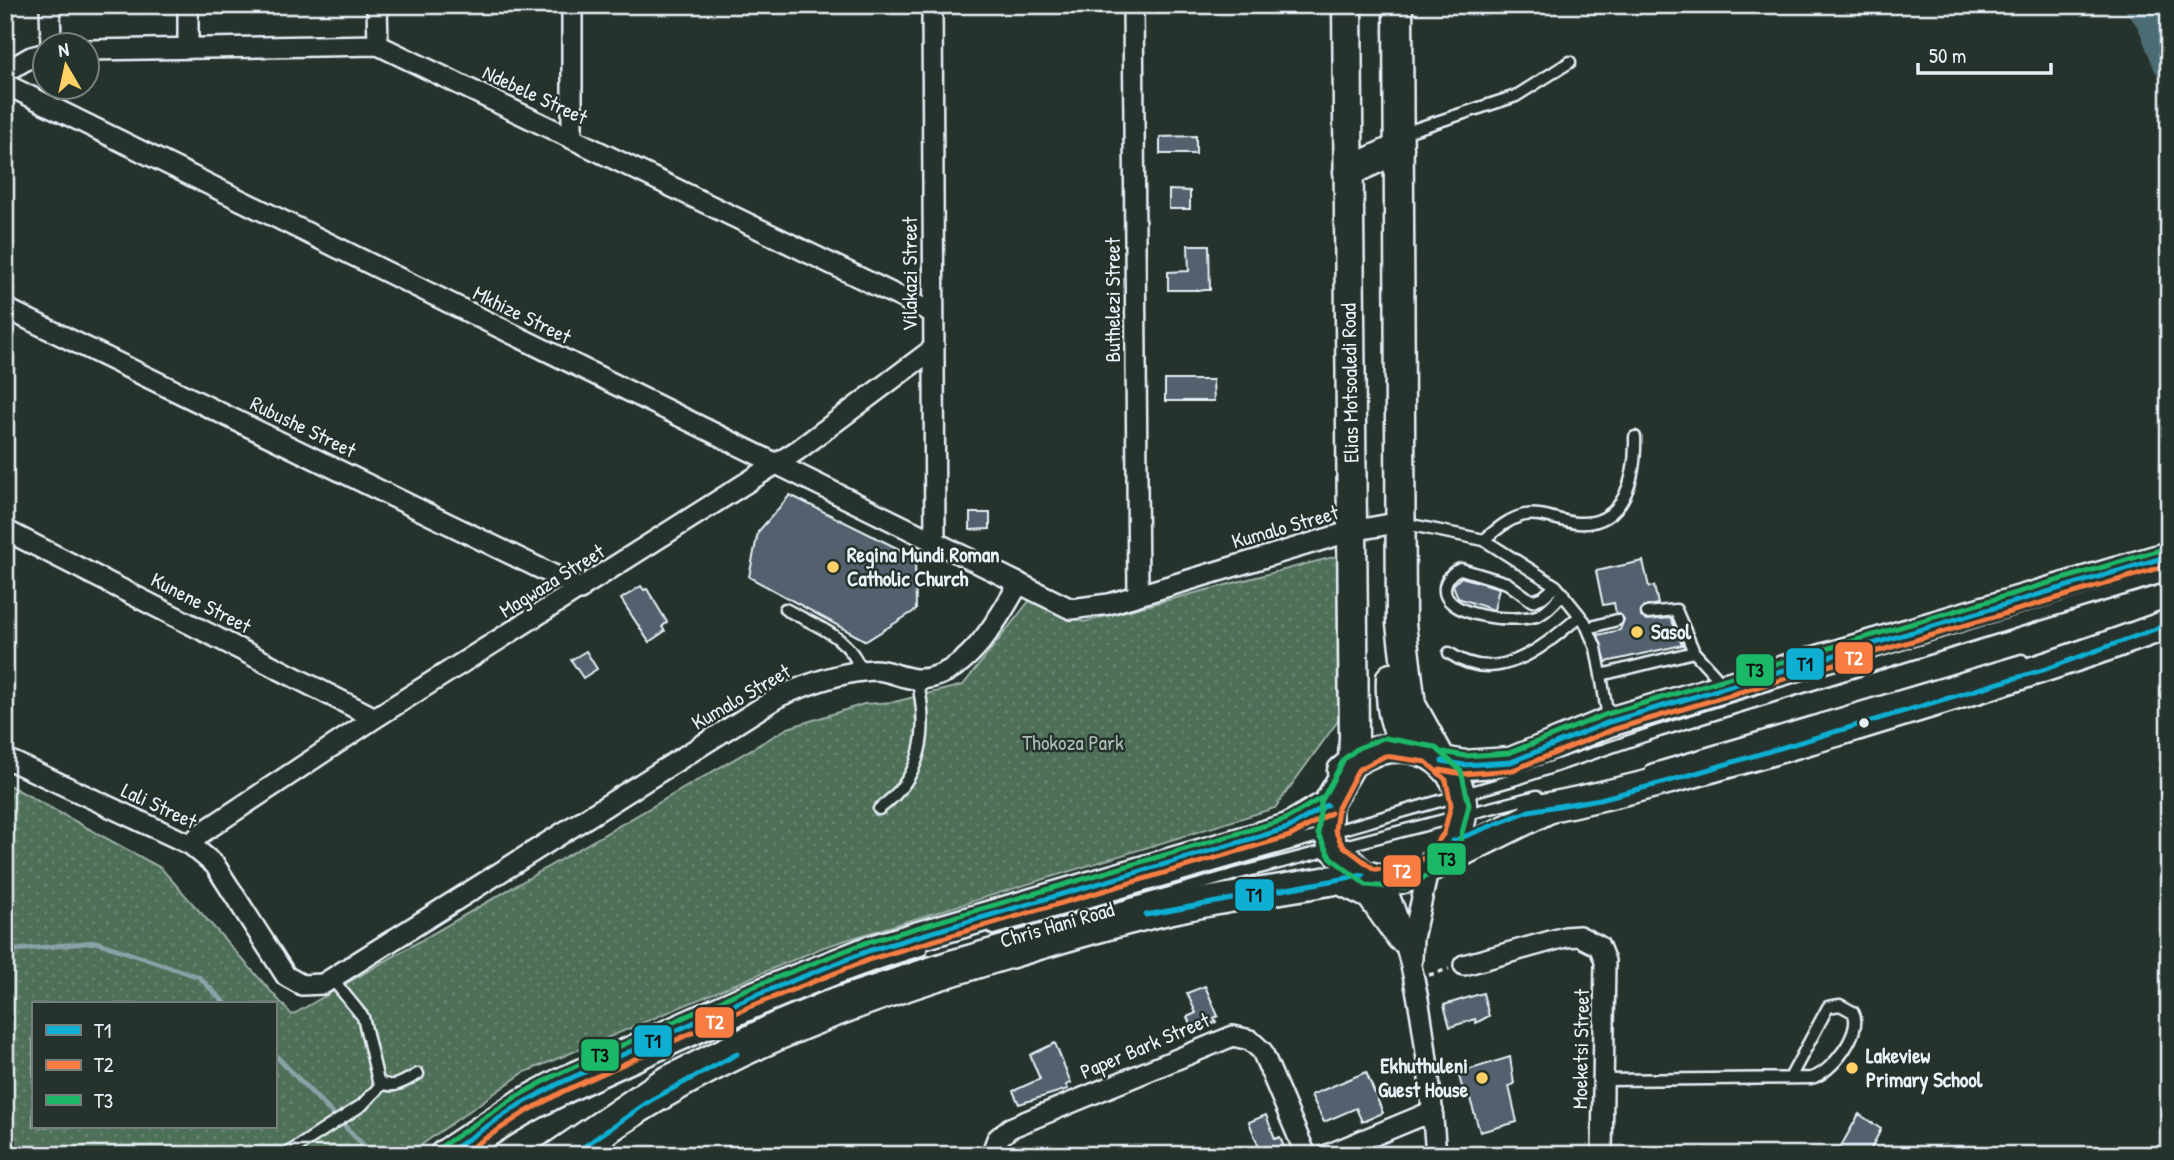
<svg xmlns="http://www.w3.org/2000/svg" width="2174" height="1160" viewBox="0 0 2174 1160" font-family="'Patrick Hand',sans-serif">
<defs>
<pattern id="park-dots" width="8" height="8" patternUnits="userSpaceOnUse" patternTransform="scale(1.75)"><rect width="8" height="8" fill="#506f58"/><path d="M2 2h.1M6 6h.1" fill="none" stroke="#698471" stroke-width="1.8" stroke-linecap="round"/></pattern>
</defs>
<rect width="100%" height="100%" fill="#26332d"/>
<filter id="ink" filterUnits="userSpaceOnUse"><feTurbulence type="fractalNoise" baseFrequency=".0143" numOctaves="2"/><feDisplacementMap in="SourceGraphic" scale="14" xChannelSelector="R" yChannelSelector="G"/><feConvolveMatrix kernelMatrix="1 2 1 2 8 2 1 2 1" color-interpolation-filters="sRGB"/></filter>
<g filter="url(#ink)">
<path fill="url(#park-dots)" stroke="#9cb0a8" stroke-width="2" fill-rule="evenodd" d="M1337,556l1,165 -63,87 -451,139 -301,126 -116,82h-402v-372l156,85 131,147 496,-287 76,-24 30,-2 69,-17 67,-85 54,22zM33,1004h242v123h-242z"/>
<g fill="none" stroke-linecap="round" stroke-linejoin="round">
<path stroke="#8aa1a8" stroke-width="5" d="M5,951l91,-9 103,35 27,27
M275,1055l98,100"/>
<path stroke="#4c6c73" stroke-width="32" d="M2141,5l11,14 17,44"/>
</g>
<path fill="#53606d" stroke="#e8f1f8" stroke-width="2" d="M1196,136v18h-36v-17z
M1169,190l21,1v18h-21z
M1188,245h21l1,45h-42v-18l21,-1z
M1165,380h48l1,21h-49z
M790,495l125,62 1,53 -50,31 -117,-64 9,-45z
M970,513h20v16l-20,1z
M1643,561l6,26 5,-1 4,18 -15,3 -2,10 6,3 24,-2 11,27 -76,17 -8,-27 22,-5 4,-11 -8,-6 -2,-10 -11,2 -7,-34z
M1461,577l38,11 -5,22 -36,-12 -5,-13z
M641,586l3,4 3,-1 20,33 -5,5 3,4 -16,11 -28,-43z
M586,651l11,18 -14,9 -12,-18z
M1205,986l13,30 -4,2 2,4 -22,10 -7,-15 9,-4 -9,-20z
M1483,993l6,23 -13,7 -1,-4 -25,8 -6,-22z
M1055,1043l16,40 -5,2 2,4 -49,15 -6,-13 27,-12 -10,-24z
M1510,1057l4,27 -5,2 8,36 -37,10 -13,-43 -4,1 -5,-17z
M1366,1072l17,41 -21,9 -6,-14 -32,14 -13,-27z
M1859,1114l22,15 -13,26h-32z
M1266,1115l9,24 5,-2 7,18h-25l-13,-33z"/>
<g fill="none" stroke-linecap="round" stroke-linejoin="round">
<g stroke="#e8f1f8" stroke-width="15">
<path id="lane" d="M1400,134l116,-38 54,-34
M1402,523l82,17 72,46 29,36 11,26 5,27
M1484,540c12,-10 25,-22 41,-25 18,-3 35,7 53,8 48,3 58,-49 57,-86
M1556,586l-13,11 -11,4 -25,-18 -46,-14c-8,2 -12,6 -15,14 -12,34 72,41 93,32 10,-5 17,-14 24,-22
M785,609c29,16 67,28 76,63
M1647,613l29,-3 18,42
M1588,628l29,-8
M1449,653c49,34 94,-6 131,-37
M1608,718l-7,-43 93,-23 30,33
M1651,770l371,-110
M879,809c45,-33 50,-79 38,-130
M993,929l527,-151 139,-47 510,-156
M333,980l30,37 15,64c14,10 27,0 40,-7
M1604,1080l207,-2c20,-4 53,-47 42,-66l-13,-7 -12,2 -38,71
M285,1155l77,-50 20,-21
M471,1155c59,-44 127,-72 193,-102 84,-38 169,-77 257,-103
M542,1155l117,-80 115,-57 51,-21 125,-41 286,-82 301,-78"/>
</g>
<g stroke="#e8f1f8" stroke-width="24">
<path id="street" d="M50,5l1,41
M188,5v41
M377,5l1,40
M932,5l3,537
M1133,5l5,589
M88,50l290,-5 555,268
M5,72l26,-15 15,-4
M5,84l1066,525 38,-5 243,-73 49,-9
M572,138v-133
M5,308l563,274 12,8
M5,530l370,188
M5,758l186,87 24,20 71,111 16,9 21,-1 457,-288c28,-12 63,-25 94,-26 14,0 28,8 42,9 49,2 83,-61 103,-96
M191,845l9,-11 175,-116 423,-268 136,-102
M1383,881c37,81 46,185 53,274
M1412,959l1,-21 16,-71
M1464,965l101,-28 14,-1 20,10 6,15 -3,194
M991,1155l6,-16 13,-11 223,-92 17,4 12,11 44,104
M1327,1155l106,-44"/>
</g>
<g stroke="#e8f1f8" stroke-width="33">
<path id="secondary" d="M1347,5l7,732 -1,24 -26,44 1,28 5,14 30,28 28,6 22,-5 139,-69
M1398,5l3,619 10,81 31,56 22,4 47,-3 98,-40 560,-166
M1348,172l51,-24
M1391,678c-1,25 1,55 23,71
M1342,771c78,-67 167,26 92,92
M1534,810c103,-19 202,-49 302,-78 112,-34 223,-67 333,-108
M1342,881l29,14 30,42
M444,1155l75,-50 39,-21 188,-85 122,-48 420,-123 39,-23
M572,1155c127,-98 278,-154 430,-199 61,-18 122,-37 184,-50 59,-12 118,-20 177,-31"/>
</g>
<path stroke="#e8f1f8" stroke-width="3.5" stroke-dasharray="5 5" stroke-linecap="butt" d="M1429,975l20,-6"/>
<use href="#lane" stroke="#26332d" stroke-width="10"/>
<use href="#street" stroke="#26332d" stroke-width="19"/>
<use href="#secondary" stroke="#26332d" stroke-width="28"/>
<g stroke="#26332d" stroke-width="10">
<path id="bus-1" d="M1442,761l22,4 47,-3 98,-40 560,-166
M1453,841l76,-30 71,-12 66,-17 380,-113 123,-45
M1146,915l217,-40
M444,1155l75,-50 39,-21 188,-85 122,-48 420,-123 39,-23
M572,1155l79,-55 86,-46"/>
</g>
<g stroke="#26332d" stroke-width="10">
<path id="bus-2" d="M1385,756l41,6 20,18 5,25 -7,28 -18,24 -24,14 -28,-2 -32,-24 -7,-15 3,-22 20,-38z
M1440,770l23,4 50,-4 99,-40 557,-165
M460,1155l64,-42 38,-21 187,-85 122,-48 419,-123 41,-23"/>
</g>
<g stroke="#26332d" stroke-width="10">
<path id="bus-3" d="M1381,739l-23,9 -14,11 -23,43 -3,32 12,23 36,28 39,3 34,-19 21,-28 9,-36 -8,-34 -26,-24 -50,-9
M1444,752l21,4 44,-3 98,-39 560,-166
M439,1148l75,-50 40,-22 188,-85 123,-48 419,-123 39,-23"/>
</g>
<use href="#bus-1" stroke="#0dafd3" stroke-width="5"/>
<use href="#bus-2" stroke="#f77d43" stroke-width="5"/>
<use href="#bus-3" stroke="#1ab867" stroke-width="5"/>
</g>
</g>
<g fill="#ffd166" stroke="#26332d" stroke-width="2.5">
<circle cx="833" cy="567" r="7"/>
<circle cx="1637" cy="632" r="7"/>
<circle cx="1852" cy="1068" r="7"/>
<circle cx="1482" cy="1078" r="7"/>
</g>
<circle fill="#e8f1f8" stroke="#26332d" stroke-width="2.5" cx="1864" cy="723" r="6"/>
<g text-anchor="middle" stroke-width="5" stroke-linejoin="round" paint-order="stroke">
<g font-size="21" fill="#e8f1f8" stroke="#26332d">
<text transform="translate(535 95) rotate(25)" y="7">Ndebele Street</text>
<text transform="translate(910 274) rotate(-90)" y="7">Vilakazi Street</text>
<text transform="translate(1113 300) rotate(-90)" y="7">Buthelezi Street</text>
<text transform="translate(522 315) rotate(26)" y="7">Mkhize Street</text>
<text transform="translate(1350 383) rotate(-91)" y="7">Elias Motsoaledi Road</text>
<text transform="translate(303 427) rotate(26)" y="7">Rubushe Street</text>
<text transform="translate(1285 527) rotate(-16)" y="7">Kumalo Street</text>
<text transform="translate(552 581) rotate(-32)" y="7">Magwaza Street</text>
<text transform="translate(201 603) rotate(27)" y="7">Kunene Street</text>
<text transform="translate(741 697) rotate(-30)" y="7">Kumalo Street</text>
<text transform="translate(159 806) rotate(25)" y="7">Lali Street</text>
<text transform="translate(1057 925) rotate(-16)" y="7">Chris Hani Road</text>
<text transform="translate(1145 1046) rotate(-23)" y="7">Paper Bark Street</text>
<text transform="translate(1581 1049) rotate(-89)" y="7">Moeketsi Street</text>
</g>
<g font-size="21" font-weight="bold" fill="#e8f1f8" stroke="#26332d" text-anchor="start">
<text x="847" y="562">Regina Mundi Roman<tspan x="847" dy="24">Catholic Church</tspan></text>
<text x="1651" y="639">Sasol</text>
<text x="1866" y="1063">Lakeview<tspan x="1866" dy="24">Primary School</tspan></text>
<text x="1468" y="1073" text-anchor="end">Ekhuthuleni<tspan x="1468" dy="24">Guest House</tspan></text>
</g>
<g font-size="21" fill="#abbdb8" stroke="#26332d">
<text x="1073" y="750">Thokoza Park</text>
</g>
</g>
<g stroke="#26332d" stroke-width="2.5">
<rect x="1834" y="641" width="40" height="34" rx="7" fill="#f77d43"/>
<rect x="1785" y="647" width="40" height="34" rx="7" fill="#0dafd3"/>
<rect x="1735" y="653" width="40" height="34" rx="7" fill="#1ab867"/>
<rect x="1426" y="842" width="41" height="34" rx="7" fill="#1ab867"/>
<rect x="1382" y="854" width="40" height="34" rx="7" fill="#f77d43"/>
<rect x="1234" y="878" width="41" height="34" rx="7" fill="#0dafd3"/>
<rect x="694" y="1006" width="41" height="33" rx="7" fill="#f77d43"/>
<rect x="633" y="1024" width="40" height="34" rx="7" fill="#0dafd3"/>
<rect x="580" y="1038" width="40" height="34" rx="7" fill="#1ab867"/>
</g>
<g font-size="19" text-anchor="middle" font-weight="bold" fill="#fff">
<text x="1854" y="665">T2</text>
<text x="1402" y="878">T2</text>
<text x="715" y="1029">T2</text>
</g>
<g font-size="19" text-anchor="middle" font-weight="bold" fill="#111">
<text x="1805" y="671">T1</text>
<text x="1755" y="677">T3</text>
<text x="1447" y="866">T3</text>
<text x="1254" y="902">T1</text>
<text x="653" y="1048">T1</text>
<text x="600" y="1062">T3</text>
</g>
<rect width="2174" height="1160" fill="none" stroke="#26332d" stroke-width="28"/>
<rect x="14" y="14" width="2146" height="1132" fill="none" stroke="#e8f1f8" stroke-width="2.5" filter="url(#ink)"/>
<rect x="32" y="1002" width="245" height="126" fill="#26332d" stroke="#747f7e" stroke-width="2"/>
<rect x="46" y="1025" width="35" height="10" fill="#0dafd3" stroke="#747f7e" stroke-width="2"/>
<text x="94" y="1038" font-size="21" fill="#e8f1f8">T1</text>
<rect x="46" y="1060" width="35" height="10" fill="#f77d43" stroke="#747f7e" stroke-width="2"/>
<text x="94" y="1072" font-size="21" fill="#e8f1f8">T2</text>
<rect x="46" y="1095" width="35" height="10" fill="#1ab867" stroke="#747f7e" stroke-width="2"/>
<text x="94" y="1108" font-size="21" fill="#e8f1f8">T3</text>
<g transform="translate(66 66) rotate(351)"><circle r="33" fill="#26332d" stroke="#747f7e" stroke-width="2"/>
<path d="M0-5L12 26L0 18L-12 26Z" fill="#ffd166"/>
<text y="-10" font-size="19" font-weight="bold" text-anchor="middle" fill="#e8f1f8">N</text>
</g>
<path d="M1918 63v10h133v-10" fill="none" stroke="#e8f1f8" stroke-width="3.5"/>
<text x="1929" y="63" font-size="21" fill="#e8f1f8" stroke="#26332d" stroke-width="5" paint-order="stroke">50 m</text>
</svg>
